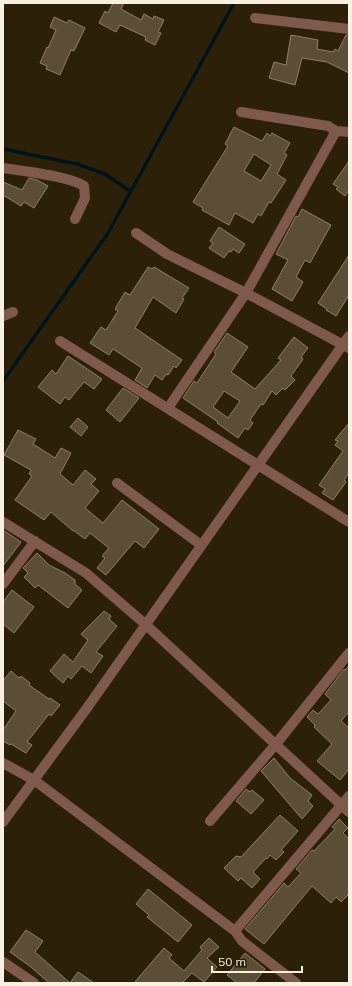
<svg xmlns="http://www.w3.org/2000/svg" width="352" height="986" viewBox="0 0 352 986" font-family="Mulish,sans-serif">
<rect width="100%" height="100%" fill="#2d2009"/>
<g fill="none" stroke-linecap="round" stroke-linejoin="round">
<path stroke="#00131b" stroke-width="3.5" d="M3,149l74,15 28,10 25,17
M3,381l105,-148 126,-230"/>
</g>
<path fill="#5c4e36" stroke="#8e7f65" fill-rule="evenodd" d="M113,3h11l-3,6 20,11 3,-6 9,5 1,-3 10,4 -6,12 3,1 -6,12 -10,-5 1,-3 -26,-12 -4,7 -17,-9 6,-12 3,2z
M54,17l13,6 2,-3 16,8 -11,23 -3,-1 -11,25 -14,-6 1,-3 -7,-3 7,-16 1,1 8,-18 -6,-3z
M291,35l27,5 -1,9 16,3 2,-3 3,2 8,-16h3v38l-22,-11 -25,-4 -7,27 -26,-7 5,-16 12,3z
M234,127l28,14 5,-8 3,3 2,-3 18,10 -6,10 3,2 -10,19 9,6 -15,23 -2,-1 -8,14 -3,-2 -5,9 -18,-10 -6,12 -27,-15 1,-2 -10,-6 35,-56 -3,-2zM254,154l17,11 -10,16 -17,-10z
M349,161v29l-4,6 -9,-7 2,-2 -5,-3z
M29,178l8,2 11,6 -14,22 -10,-6 -3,4 -18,-11v-13l19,8z
M302,209l29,16 -21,38 -5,-3 -9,17 7,5 -11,19 -20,-12 16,-29 -12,-6 20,-38 2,1z
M219,227l26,17 -6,9 -6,-4 -2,3 -2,-1 -5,7 -15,-10 4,-5 -3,-2z
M349,255v40l-13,21 -10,-6 1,-1 -9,-6z
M148,267l4,2 2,-2 35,21 -7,10 2,1 -8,14 -23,-16 -18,31 47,32 -6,8 -2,-2 -6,9 -2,-1 -4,6 -7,-5 -8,13 -12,-8 7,-12 -29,-19 -4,6 -19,-12 11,-16 5,3 12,-19 -3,-2 10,-17 5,3z
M227,333l21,14 -17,25 24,17 26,-29 -3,-2 16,-21 14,11 -7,9 2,2 -12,17 4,4 -10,10 -2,-2 -7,7 -4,-4 -9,14 -2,-1 -11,16 3,3 -5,7 -3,-2 -7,10 -21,-15 1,-1 -35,-24 11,-17 3,2 19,-29 -2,-2zM224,391l16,10 -12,17 -15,-11z
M68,356l34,23 -8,10 -10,-7 -15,18 -4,-3 -5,7 -22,-17 14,-17 4,4z
M123,388l16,10 -19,24 -14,-12z
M78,418l10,9 -7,9 -11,-9z
M349,423v50l-5,7 2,2 -13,18 -11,-7 3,-4 -6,-4 24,-34 -8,-6 3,-4 -3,-1z
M18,430l18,9 -3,5 22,14 6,-10 10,5 -11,21 13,11 12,-15 11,9 -5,5 8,7 -14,17 18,15 19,-23 37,29 -15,19 -9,-7 -29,34 -9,-7 8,-10 -3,-2 7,-8 -19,-15 -5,6 -12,-9v1l-22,-19 -7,8 -29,-20 17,-24 -3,-2 2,-4 -27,-15z
M3,530l18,12 -18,24z
M37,553l12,12 16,8 10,7v4l7,6 -14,18 -30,-23 -3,3 -11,-11 4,-4 -5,-5z
M12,590l22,17 -20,26 -11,-9v-22z
M104,611l7,5 -2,3 8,7 -21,26 7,4 -12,17 -9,-7 -11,13 -3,-3 -5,7 -13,-12 14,-17 9,8 15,-22 -7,-6z
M349,666v46l-8,9 8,7v41l-9,11 -23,-19 15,-17 -18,-17 1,-2 -8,-8 6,-7 5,4 13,-14 -6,-6 19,-25 1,1z
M11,671l8,7 2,-2 9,7 -1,2 20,14 1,-1 10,7 -9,11 -2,-2 -22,28 5,3 -6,8 -15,-9 -1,1 -7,-4v-11l13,-19 -13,-10v-20z
M274,758l16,20 22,17 -4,6 5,5 -11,13 -41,-48z
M246,789l4,3 2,-2 12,10 -13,14 -15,-13z
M280,815l18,16 -17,19 3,2 -8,8 -6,-5 -3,4 -1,-1 -13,14 7,7 -8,9 -11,-10 -3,3 -14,-13 12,-12 5,1z
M339,819l9,9 -5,5 6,6v55l-8,8 -5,-5 -5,6 -19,-17 -48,58 -19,-15 39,-46 4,4 13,-14 -5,-4 16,-19 2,1 21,-22 -3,-2z
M148,889l44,36 -14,17 -31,-25 2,-2 -13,-11z
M26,930l17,11 -8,11 35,31 8,-11 16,11h-45l-18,-16 -21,-15z
M209,938l10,9 -12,11 10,9 -13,15 -12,-9 -10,10h-48l30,-35 8,7 -3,3 15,13 18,-21 -2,-3z
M245,953l20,16 -11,14h-17l-10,-8z"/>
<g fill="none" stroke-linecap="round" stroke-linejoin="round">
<path stroke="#7f594c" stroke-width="10" d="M255,18l94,11
M241,112l87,14 8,5 13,1
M3,168c20,3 66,8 81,18l1,12 -10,21
M136,233l31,21 79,39 103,55
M3,316l10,-4
M60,341l289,181
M168,408l78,-115 90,-162
M117,483l84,62
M3,522l83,51 59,51 204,188
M3,584l32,-43
M3,763l31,17 201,151 7,10 54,42
M210,821l66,-77 73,-91
M3,822l84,-114 262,-372
M235,931l114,-135"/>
<path stroke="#7f594c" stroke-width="10" d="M3,962l31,21"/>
</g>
<rect width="352" height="986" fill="none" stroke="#f9f0e2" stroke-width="8"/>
<path d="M212 966v6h90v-6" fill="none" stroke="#f9f0e2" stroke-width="2"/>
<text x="218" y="966" font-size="12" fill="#f9f0e2" stroke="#2d2009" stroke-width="3" paint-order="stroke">50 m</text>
</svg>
